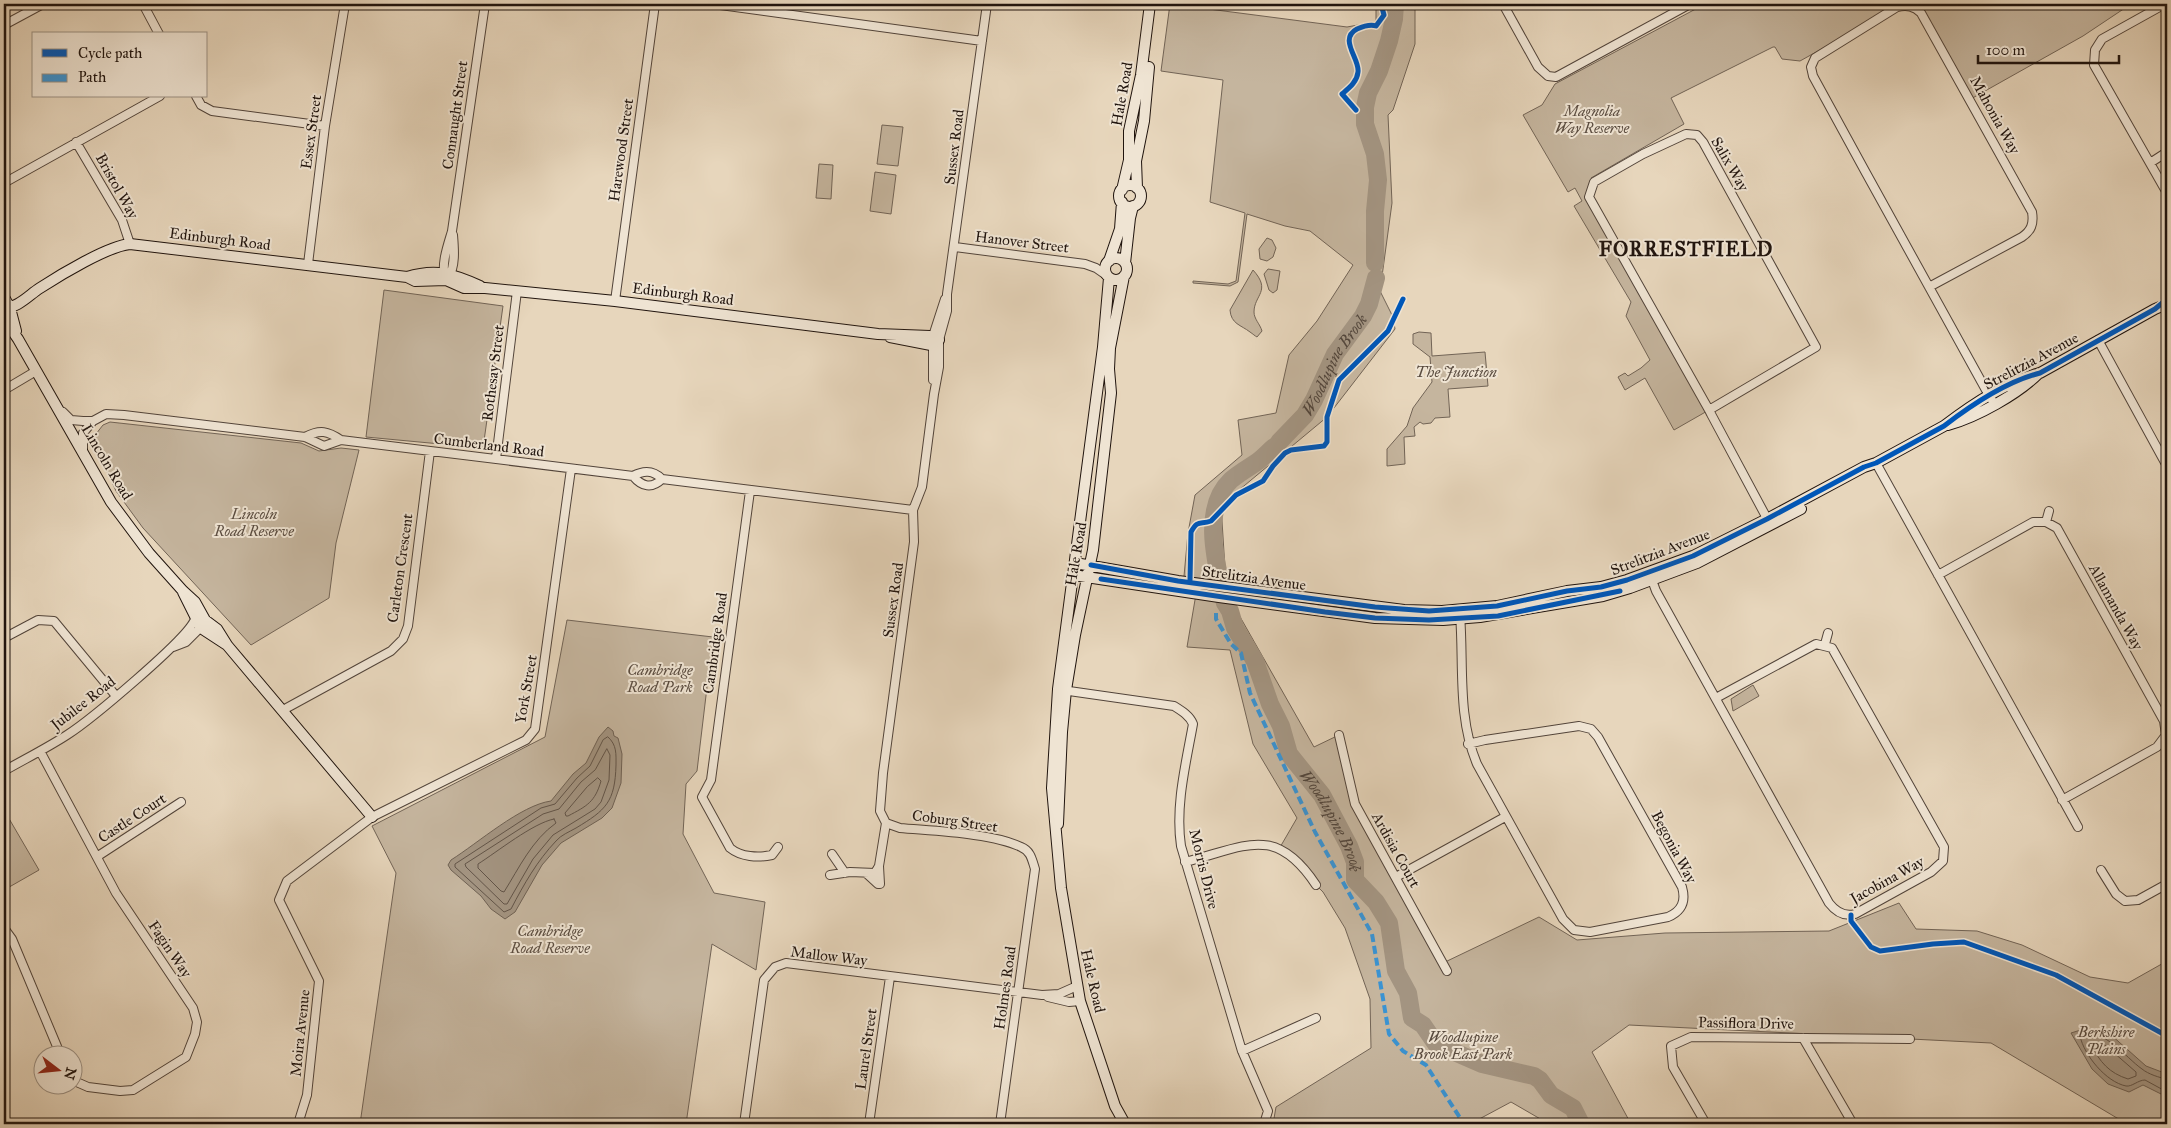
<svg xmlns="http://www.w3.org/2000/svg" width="2171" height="1128" viewBox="0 0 2171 1128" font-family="'IM FELL Great Primer',serif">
<rect width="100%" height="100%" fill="#e7d6bc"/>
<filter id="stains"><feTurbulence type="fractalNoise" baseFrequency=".004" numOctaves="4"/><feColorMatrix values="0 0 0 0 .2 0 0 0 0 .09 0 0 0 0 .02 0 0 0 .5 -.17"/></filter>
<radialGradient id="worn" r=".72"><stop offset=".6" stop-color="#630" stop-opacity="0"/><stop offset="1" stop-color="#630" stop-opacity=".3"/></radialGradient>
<path fill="#c5b59e" stroke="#726456" d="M1170,4l177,23 22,-4 7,2v-21h39v40l-22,66 -5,5 4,88 -12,88 13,26 2,12 -68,88 -106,88 5,79 13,31 75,132 25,-12 16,69 88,159 96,-46 38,23 88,-7 164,-2 70,-28 17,26 61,2 45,14 68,32 38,6 39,-22v163h-40l-136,-81 -362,-18 -37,27 39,72h-82l-38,-22 -41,22h-197l3,-17 95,-59 -1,-49 -25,-71 -22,-36 -44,-43 18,-31 -44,-74 -23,-94 -43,-3 9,-53 -12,-18 4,-43 7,-38 47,-40 -4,-35 38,-7 13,-58 28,-34 36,-56 -43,-34 -25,-5 -38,-12 -9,68 -8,4 -37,-3v-2l35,3 8,-3 9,-68 -35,-11 13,-122 -62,-9z
M1705,4h426l-48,32 -114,64 -54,-89 -18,-4 -97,54 -18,-2 -7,-12h-2l-102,51 13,26 -93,54 3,4 -5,15 120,213 -35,20 -29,-52 -20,12 -7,-13 7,-4 3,3 13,-8 9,-8 -24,-44 5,-14 -57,-96 8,-5 -7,-13 -7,4 -45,-77 19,-10 13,-21z
M882,125l21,2 -5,39 -21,-2z
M819,164l14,1 -2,34 -15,-1z
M875,172l21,3 -5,39 -21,-3z
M1267,238l5,2 4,8 -3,9 -6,4 -7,-2 -1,-10z
M1268,269l12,2 -3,19 -4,3 -4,-3 -5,-16z
M1253,270c19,21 1,25 1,42 0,7 6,12 8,19l-5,6c-2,-1 -4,-3 -7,-5 -9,-7 -19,-8 -20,-22z
M384,290l119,16 -20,142 -117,-11z
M1419,332l12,1 1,23 53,-4 3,34 -40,3 2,28 -15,1 -4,5 -8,1 -3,-2 -6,5 1,9 -11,1 1,27 -18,2v-17l20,-23 6,-18 19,-26 -2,-25 -17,-13v-10z
M110,422l191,21 18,8 22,-3 18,2 -23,93 -7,55 -78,47 -108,-117 -27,-37 -24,-52 11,-14z
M567,620l146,17 -16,134 -11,13 -3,50 31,59 51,9 -9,68 -44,-26 -26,180h-326l36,-251 -24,-47 173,-89z
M1753,685l6,11 -26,15 -2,-12z
M4,810l35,60 -35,20z"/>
<path fill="#a39481" stroke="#6f6153" d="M608,727l5,4 1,5 4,2 4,16 -1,29 -9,25 -10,10 -41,25 -19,22 -27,47 -10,7 -14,-10 -10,-13 -30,-26 -3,-5 3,-5c27,-17 70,-55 100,-59l22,-27 13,-11 13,-26z
M2087,1028l23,6 36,32 21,8v23l-24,-12 -14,7 -21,-8 -16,-15 -21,-36z"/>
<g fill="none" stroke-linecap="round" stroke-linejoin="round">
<path stroke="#625448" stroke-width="1" d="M608,737c9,8 8,17 8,28 -1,37 -10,45 -40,63 -7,4 -15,7 -20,13 -19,20 -32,43 -45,68l-7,3 -49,-45v-3l86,-56 14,-4 22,-26 13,-12 13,-26z
M607,749l3,6 -1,25 -8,22 -6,7 -42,26 -20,24 -26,45h-3l-38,-37 -1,-3 78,-50 16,-5 22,-27 14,-12z
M598,778l3,3c-6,21 -14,25 -33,35h-2l-1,-3 22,-26z
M554,819l2,4c-24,17 -37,45 -52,69l-3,-1 -23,-23v-4c19,-12 55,-41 76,-45z
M2094,1042l11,3 31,27v4l-8,3c-19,-6 -28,-17 -37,-34z
M2167,1079c-7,-1 -19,-5 -25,-10 -16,-11 -40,-44 -62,-33 4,19 26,46 46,50 6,1 12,-6 19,-6l22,12"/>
<g stroke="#a39481" stroke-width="18">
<path d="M1375,263v-52l3,-31 -3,-26 -10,-30v-17l3,-14 11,-22 10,-30 5,-22 1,-15"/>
<path id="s1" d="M1279,442l26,-27 9,-15 21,-46 28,-38 6,-12 7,-26"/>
<path id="s2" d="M1274,447c-6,5 -11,11 -17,15 -9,6 -18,11 -26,18 -31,29 -14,87 -6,123l5,8 5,17 20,33 15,43 11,22 8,28 33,41 27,51 6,16v18l21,22 13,21 7,48 12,22 4,25 11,7 13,19 46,20 52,12 6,4 11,15 22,13 8,16"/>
</g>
<g stroke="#52443a" stroke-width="10">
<path id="street" d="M143,4l16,30
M713,4l269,37
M987,4l-40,290v17l-8,29v27l-5,27 -12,93 -9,23 1,32 -31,231 -3,38 6,12 14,5c32,3 93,5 121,19 10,4 11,13 14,22l-35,255
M1503,4l35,63 10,9 8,1 134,-73
M2165,4l-63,35 -7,11 -1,15 73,128
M4,25l39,-21
M196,96l5,9 11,6 113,15
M76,142l46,78 8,24
M2150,163l17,-11
M4,183l156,-87
M955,247l130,17 11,4 10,7
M308,264l17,-138 20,-122
M448,277c8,-9 6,-30 5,-42
M445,278c-4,-15 3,-33 7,-47l33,-227
M1929,287l93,-50c9,-6 12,-13 10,-25l-111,-199c-7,-7 -14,-8 -24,-6l-82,51 -4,9 2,9c57,105 115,209 173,314l6,10
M615,301l40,-297
M2098,340l69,126
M933,380v-44l12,-37
M4,390l32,-19
M1709,410l107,-63 -113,-205 -6,-7 -11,-1 -43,20 -49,28 -5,15 120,213 2,4 59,110
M63,412l8,8 12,1h10l13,-7 18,1 181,22 19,9 17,-6
M305,437c15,-8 23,-6 36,3l292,36c11,-6 20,-6 29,3l251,31
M83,450v-17l10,-12
M496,459l21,-168
M1876,463l202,364
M633,476c9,11 19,13 29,3
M750,491l-39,289 -9,17 28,51c11,9 28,10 42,7l6,-8
M2046,522l3,-11
M1652,575v5l4,11 173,312c7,9 15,14 26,11l76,-42 12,-11 1,-14 -112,-199 -16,-4 -100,54
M1938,575l95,-53h13l11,6 107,193 2,14 -9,12 -95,53
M1460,614c4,50 -3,103 17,150l86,155 11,11 16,2 78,-15c14,-6 18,-16 14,-30l-84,-150 -7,-8 -12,-3 -94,14 -17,4
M4,638l34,-18 16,1 62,75
M1825,644l3,-11
M173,647l13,-5 17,-17
M1062,690l112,16c8,5 16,10 19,18 -7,39 -18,82 -12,122l61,205 26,60 -4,13
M283,710l108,-59 12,-12 5,-13 22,-175
M1339,735l16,69 92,167
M40,751l76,142 77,115 4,14 -2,12 -9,23 -53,33 -13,1 -32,-4 -16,-7
M4,771c21,-12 43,-23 63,-36 22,-14 121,-96 128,-116l4,1
M832,854l13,19
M98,856l83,-54
M1185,862c60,-15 90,-39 131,23
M2101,870l15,24 9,7 13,-1 29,-16
M866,873l12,11h2l-1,-18
M830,875l20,-3 25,1 4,-7 7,-43
M1396,877l109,-60
M4,928l8,11 49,117
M1048,997l21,5 11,-1
M1803,1038l50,86
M1242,1051l74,-33
M298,1124l9,-29 12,-114 -40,-81 8,-19 85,-64 154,-77 9,-11 36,-260
M744,1124l20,-144 11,-13 11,-4 256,32 17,-1 18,-8
M869,1124l21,-147
M1706,1124l-33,-57 -2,-21 20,-9 219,2"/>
</g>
<g stroke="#20140e" stroke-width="12">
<path id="secondary" d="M1119 196a11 11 0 1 1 22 0a11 11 0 1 1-22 0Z
M1137,188l-1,-27 8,-40 5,-54
M1122,190l7,-30v-29l12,-56 9,-71
M1105 269a11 11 0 1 1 22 0a11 11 0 1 1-22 0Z
M1109,261l11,-32 2,-27
M1125,263l5,-45 3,-12
M407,277c29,-9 47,-3 73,9
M1109,278l-6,69 -45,342 -6,99 9,100 19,113 35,105 10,18
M4,297l6,11 6,23
M4,308c14,0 25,-13 36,-20 20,-13 68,-42 90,-44l277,33 8,4 31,-1 18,8h21l130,13 263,33 52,2 9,4
M4,314l3,9 11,16 93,163 38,51 34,38 12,11 10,18 12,9 10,16
M890,337l41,8 8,-5
M1948,425c29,-8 70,-31 91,-52
M1075,563l103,18 226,29 38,1 55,-5 70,-15 34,-4 26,-7 66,-24 74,-37 97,-52 12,-4 68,-37c26,-20 64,-45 96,-53l115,-64 12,-5
M1073,575l146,22 156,21 68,2 37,-3 123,-21 27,-8 67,-25 104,-54
M183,592l18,36 26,17 145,172
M1058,824l4,-92 4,-42 9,-55 18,-85 18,-157 -2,-24 1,-21 14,-72"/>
</g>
<use href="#street" stroke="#efe4d3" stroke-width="8"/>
<use href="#secondary" stroke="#efe4d3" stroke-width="10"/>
<path stroke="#3a93d2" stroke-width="4" stroke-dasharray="8 4" stroke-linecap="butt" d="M1216,613v6l15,25 10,9 9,40 65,139 57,102 17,100 14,17 23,14 38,59"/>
<g stroke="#efe4d3" stroke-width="8">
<path id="cycleway" d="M1356,110l-14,-16c7,-6 15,-12 16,-22 2,-13 -20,-33 -1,-43 7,-3 13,-5 19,-3l8,-11 -3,-11
M1091,565l87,16 197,26 54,4 68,-5 70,-15 34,-4 26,-7 66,-24 74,-37 97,-52 12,-4 68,-37c26,-20 64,-45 96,-53l115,-64 12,-10
M1101,579l224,33 50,6 54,2 69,-4 122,-25
M1190,581l1,-49c7,-13 9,-7 20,-11l25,-26 27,-14 10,-15 12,-13 6,-3 33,-4 3,-4v-25l12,-37 49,-49 15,-32
M1851,915v6l20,26 9,4 53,-7 31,-2 92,33 111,61"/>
</g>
<use href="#cycleway" stroke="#0057b8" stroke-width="5"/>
</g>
<g text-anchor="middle" stroke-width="4" stroke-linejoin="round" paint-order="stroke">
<g font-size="15" fill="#20140e" stroke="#efe4d3">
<text transform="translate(1122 94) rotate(-80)" y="5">Hale Road</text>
<text transform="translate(455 115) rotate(-82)" y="5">Connaught Street</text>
<text transform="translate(1995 115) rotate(61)" y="5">Mahonia Way</text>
<text transform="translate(311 132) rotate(-82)" y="5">Essex Street</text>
<text transform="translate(954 147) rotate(-83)" y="5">Sussex Road</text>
<text transform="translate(621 150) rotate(-82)" y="5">Harewood Street</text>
<text transform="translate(1730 164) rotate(60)" y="5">Salix Way</text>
<text transform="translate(117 186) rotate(61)" y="5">Bristol Way</text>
<text transform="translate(220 239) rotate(7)" y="5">Edinburgh Road</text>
<text transform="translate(1022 242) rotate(7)" y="5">Hanover Street</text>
<text transform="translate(683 294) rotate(7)" y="5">Edinburgh Road</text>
<text transform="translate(2031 361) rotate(-28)" y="5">Strelitzia Avenue</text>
<text transform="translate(493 373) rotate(-83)" y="5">Rothesay Street</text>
<text transform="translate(489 445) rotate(7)" y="5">Cumberland Road</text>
<text transform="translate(107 462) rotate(59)" y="5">Lincoln Road</text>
<text transform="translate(1660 552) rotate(-21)" y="5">Strelitzia Avenue</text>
<text transform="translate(1076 554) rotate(-80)" y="5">Hale Road</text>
<text transform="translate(400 568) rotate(-82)" y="5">Carleton Crescent</text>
<text transform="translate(1254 578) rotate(8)" y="5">Strelitzia Avenue</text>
<text transform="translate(893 600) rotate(-82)" y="5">Sussex Road</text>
<text transform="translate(2116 607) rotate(61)" y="5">Allamanda Way</text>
<text transform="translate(715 643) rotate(-82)" y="5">Cambridge Road</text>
<text transform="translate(526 689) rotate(-80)" y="5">York Street</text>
<text transform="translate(83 703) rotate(-38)" y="5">Jubilee Road</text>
<text transform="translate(132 818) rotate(-33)" y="5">Castle Court</text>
<text transform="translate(955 821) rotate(8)" y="5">Coburg Street</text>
<text transform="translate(1674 847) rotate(62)" y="5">Begonia Way</text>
<text transform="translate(1396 850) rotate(61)" y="5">Ardisia Court</text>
<text transform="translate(1204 869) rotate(76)" y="5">Morris Drive</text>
<text transform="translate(1887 880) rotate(-29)" y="5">Jacobina Way</text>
<text transform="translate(170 949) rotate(56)" y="5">Fagin Way</text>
<text transform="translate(829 956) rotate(7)" y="5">Mallow Way</text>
<text transform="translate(1093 981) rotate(77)" y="5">Hale Road</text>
<text transform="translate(1005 988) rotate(-82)" y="5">Holmes Road</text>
<text transform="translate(1746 1023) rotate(1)" y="5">Passiflora Drive</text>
<text transform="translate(300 1033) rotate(-84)" y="5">Moira Avenue</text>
<text transform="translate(866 1049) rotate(-82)" y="5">Laurel Street</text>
</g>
<g font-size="15" font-style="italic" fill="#5a4c40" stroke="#efe4d3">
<text x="1592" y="116">Magnolia<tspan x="1592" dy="17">Way Reserve</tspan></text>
<text x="1456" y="377">The Junction</text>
<text x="254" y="519">Lincoln<tspan x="254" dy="17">Road Reserve</tspan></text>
<text x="660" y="675">Cambridge<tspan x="660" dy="17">Road Park</tspan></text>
<text x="550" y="936">Cambridge<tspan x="550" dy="17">Road Reserve</tspan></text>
<text x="2106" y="1037">Berkshire<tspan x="2106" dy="17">Plains</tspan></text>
<text x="1463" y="1042">Woodlupine<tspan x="1463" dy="17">Brook East Park</tspan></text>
</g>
<g font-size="16" font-style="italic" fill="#54473c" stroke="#efe4d3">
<text dy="6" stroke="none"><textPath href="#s1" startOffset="96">Woodlupine Brook</textPath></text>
<text dy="6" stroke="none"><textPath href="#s2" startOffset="428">Woodlupine Brook</textPath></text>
</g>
<g font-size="20" font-weight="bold" letter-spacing="1" fill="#20140e" stroke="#efe4d3">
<text x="1686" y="256">FORRESTFIELD</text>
</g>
</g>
<rect width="2171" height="1128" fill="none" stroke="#e7d6bc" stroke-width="20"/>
<rect x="5" y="5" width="2161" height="1118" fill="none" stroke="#20140e" stroke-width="2.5"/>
<rect x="10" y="10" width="2151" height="1108" fill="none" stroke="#20140e"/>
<rect x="32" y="32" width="175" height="65" fill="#efe4d3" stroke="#9c9184"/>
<rect x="42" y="49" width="25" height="8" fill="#0057b8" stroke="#9c9184"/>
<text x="78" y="58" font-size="15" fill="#20140e">Cycle path</text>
<rect x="42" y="74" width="25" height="8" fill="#3a93d2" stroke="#9c9184"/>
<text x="78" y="82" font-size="15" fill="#20140e">Path</text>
<g transform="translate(58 1070) rotate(106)"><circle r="24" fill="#efe4d3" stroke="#9c9184"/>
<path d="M0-4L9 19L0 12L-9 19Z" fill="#8f2418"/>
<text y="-8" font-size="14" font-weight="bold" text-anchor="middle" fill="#20140e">N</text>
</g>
<path d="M1978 55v8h141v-8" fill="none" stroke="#20140e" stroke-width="2.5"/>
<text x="1986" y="55" font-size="15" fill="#20140e" stroke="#efe4d3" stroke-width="4" paint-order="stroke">100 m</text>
<rect width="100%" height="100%" filter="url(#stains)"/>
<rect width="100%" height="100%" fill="url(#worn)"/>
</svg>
